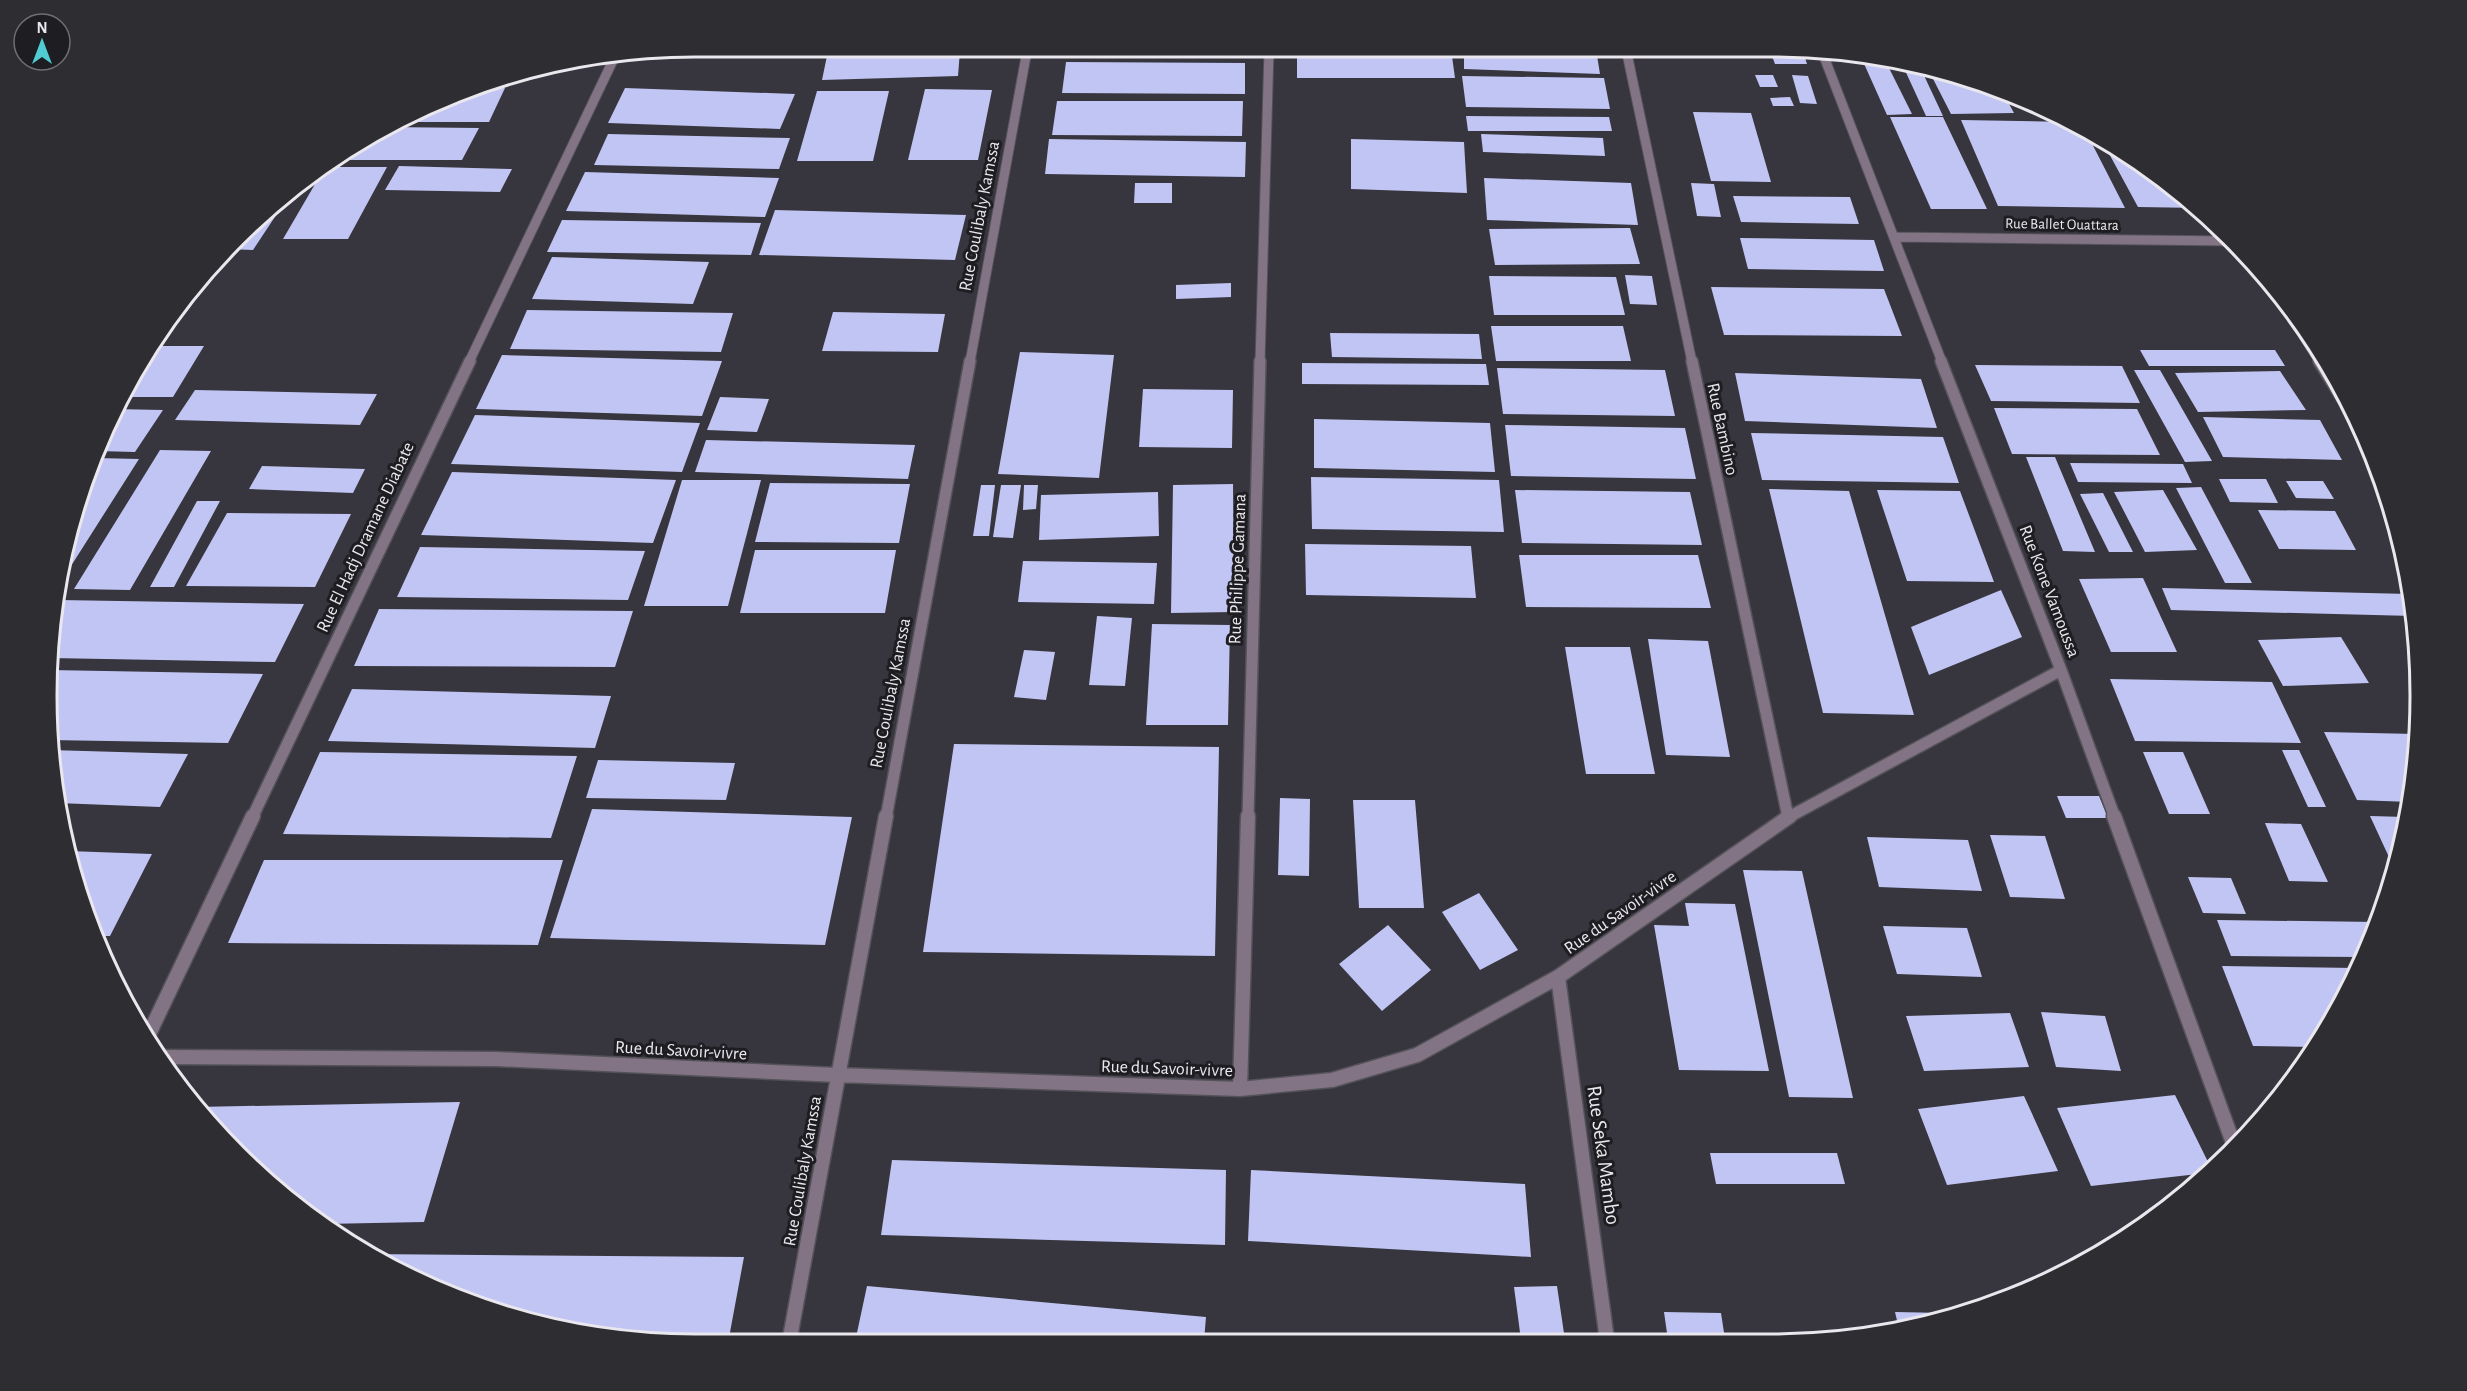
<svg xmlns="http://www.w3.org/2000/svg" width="2467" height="1391" viewBox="0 0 2467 1391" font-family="'Alegreya Sans',sans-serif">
<rect width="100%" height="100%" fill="#37353d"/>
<path fill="#c1c5f4" d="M1769,48h33l5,16h-32z
M1451,49l4,29h-158v-28z
M1464,49h132l4,25 -136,-5z
M1248,50v5l-194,-2v-2z
M828,51h132l-2,25 -136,4z
M1861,57l25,5 26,52 -25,1z
M1066,62l179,1v31l-183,-1z
M1903,66l18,3 22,47h-17z
M1929,71l51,10 22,10 12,22 -63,1z
M1755,75h18l5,12h-18z
M1792,75l16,1 9,28 -17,-1z
M1462,76l142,2 6,31 -144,-2z
M469,88h36l-16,34h-95l14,-8z
M625,88l170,6 -15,35 -172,-6z
M925,89l67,1 -14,70h-70z
M817,91h72l-16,70h-76z
M1790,97l4,9h-21l-3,-8z
M1057,101h186l-1,35 -190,-1z
M1693,112l58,1 20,69 -60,-1z
M1466,116l143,1 3,14h-144z
M1890,117h53l44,92h-56z
M1961,120l109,2 14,6 41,80 -127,-2z
M386,127l93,1 -17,32h-126z
M608,134l182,4 -11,31 -185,-4z
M1481,134l122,4 2,18 -122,-4z
M2100,137l100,71 -62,-1z
M1049,139l197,3 -1,35 -200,-3z
M1351,139l113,3 3,51 -116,-4z
M399,166l113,3 -12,23 -115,-2z
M325,167h62l-39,72h-65z
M585,172l194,6 -14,39 -199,-6z
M1484,178l147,5 7,42 -151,-5z
M1135,183h37v20h-38z
M1691,183l23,1 7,33 -24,-1z
M296,185l-43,65 -27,-1 10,-12z
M1733,196l117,1 9,27 -118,-2z
M775,210l191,5 -11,45 -196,-5z
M562,220l199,3 -10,32 -204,-3z
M1630,228l10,36 -145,1 -6,-36z
M1740,238l134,2 10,31 -136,-2z
M552,257l157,5 -16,42 -161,-5z
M1625,275l27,1 5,29 -27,-1z
M1489,276l127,1 9,38h-131z
M1231,283v14l-55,2v-14z
M1711,287l173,2 18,47 -178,-1z
M527,310l206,3 -12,39 -211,-3z
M833,312l112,2 -7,38 -116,-1z
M1491,326h132l8,35h-135z
M1330,333l149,1 3,25 -150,-2z
M150,346h54l-31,51h-53z
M2140,350h135l10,16h-136z
M1020,352l94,3 -15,123 -101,-4z
M502,355l220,6 -20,55 -226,-7z
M1302,363l184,1 3,21 -187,-1z
M1975,365l147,1 18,37 -149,-2z
M1497,368l168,2 10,46 -172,-2z
M2134,370h26l52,91 -27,1z
M2280,371l26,39 -108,2 -23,-39z
M1735,373l186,6 16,49 -192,-7z
M1143,389l90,1 -1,58 -93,-1z
M195,390l182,4 -17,31 -185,-5z
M720,397l49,2 -12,33 -50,-2z
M1994,408l143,1 23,46 -148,-1z
M113,409l50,1 -28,42 -38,-1z
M475,415l225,8 -18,49 -231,-8z
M2203,417l117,3 22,40 -119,-3z
M1314,419l176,4 5,49 -181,-4z
M1505,425l180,3 11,51 -185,-3z
M1751,433l192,4 16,46 -197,-3z
M706,440l209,5 -7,34 -213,-7z
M160,450l51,1 -81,139 -56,-1z
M2026,457h29l40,95 -32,-1z
M95,458l44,1 -82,129 12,-61z
M2070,463l113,1 9,19 -114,-1z
M262,466l103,3 -12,24 -104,-4z
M452,472l224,8 -23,63 -232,-8z
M1311,477l188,3 5,52 -192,-3z
M2219,479h47l12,24 -48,-1z
M682,480h79l-33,126h-84z
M2286,481h37l11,18 -38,-1z
M770,483l140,1 -11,59 -144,-1z
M1233,484l1,128 -63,1 2,-128z
M981,485h14l-6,51h-16z
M1001,485h20l-8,53 -20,-1z
M1024,485h14l-2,24 -13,1z
M2201,487l51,96h-27l-49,-95z
M1769,489l80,2 65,224 -91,-2z
M1515,490l175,2 12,53 -180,-2z
M1877,490l83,1 34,91 -87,-1z
M2163,490l34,60 -52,2 -31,-60z
M1158,492l1,44 -120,4 2,-45z
M2103,493l30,59h-24l-29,-58z
M197,501h23l-46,86h-24z
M2258,510l77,1 21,39 -77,-1z
M227,513l124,1 -36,73 -129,-1z
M1305,544l166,2 5,52 -170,-3z
M420,547l225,4 -17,49 -231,-3z
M755,550h141l-11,63h-145z
M1519,555h179l13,53 -185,-1z
M1023,561l134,2 -3,41 -136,-2z
M2143,578l34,74h-66l-32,-73z
M2162,588l247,6 4,22 -242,-6z
M2001,590l21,47 -93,38 -18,-48z
M59,600l245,4 -29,58 -225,-4 2,-46z
M379,609l254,2 -18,56 -261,-1z
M1097,616l35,2 -7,68 -36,-1z
M1152,624l78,1 -2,100h-82z
M2341,637l28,46 -86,3 -25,-46z
M1648,639l60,2 22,116 -64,-2z
M1565,647h65l25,127h-69z
M1024,650l31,2 -9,48 -32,-3z
M50,670l213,4 -35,69 -180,-3z
M2110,679l162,3 29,61 -166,-2z
M352,689l259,7 -16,52 -267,-7z
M2324,732l92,2 -1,47 -5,21 -53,-2z
M954,744l265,3 -4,209 -292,-4z
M50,750l138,4 -28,53 -103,-4z
M2282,750h17l27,57h-18z
M320,752l257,4 -26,82 -268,-4z
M2143,752h40l27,62h-41z
M598,760l137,3 -9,37 -140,-2z
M2057,796h42l9,22h-42z
M1280,798l30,1 -1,77 -31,-1z
M1353,800h62l9,108h-65z
M592,809l260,8 -27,128 -275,-7z
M2370,816l36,1 -12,51z
M2265,823l36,1 27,58 -39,-1z
M1990,835l55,1 20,63 -55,-2z
M1867,837l101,3 14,51 -103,-4z
M68,851l84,3 -42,82h-17z
M264,860h299l-25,85 -310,-2z
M1743,870l59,1 51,227 -64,-1z
M2188,877l43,1 15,36 -43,-1z
M1479,893l39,57 -38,20 -38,-58z
M1685,903l50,1 34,167 -90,-1 -25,-145 35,1z
M2217,920l161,2 -16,35 -131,-1z
M1388,925l43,45 -49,41 -43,-47z
M1883,926l84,2 15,49 -85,-3z
M2222,966l135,2 -24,52 -20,27 -60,-1z
M2041,1012l64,4 16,55 -65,-4z
M2010,1013l19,54 -105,4 -18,-55z
M2175,1095l37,75 -5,3 -116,13 -34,-78z
M2024,1096l34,75 -111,14 -29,-76z
M460,1102l-36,120 -100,2 -56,-40 -61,-61 -11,-16z
M1710,1153h127l8,31h-129z
M892,1160l334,10 -1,75 -344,-10z
M1251,1170l274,14 6,73 -283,-16z
M366,1254l378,3 -16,86h-75l-126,-21z
M867,1286l339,31 -2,24 -349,1z
M1557,1286l8,54h-44l-7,-53z
M1664,1312l57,1 4,26 -57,1z
M1895,1312l51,1 1,5 -48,11z"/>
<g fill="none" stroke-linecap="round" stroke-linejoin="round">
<g stroke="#545259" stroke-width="11">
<path id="street-far2" d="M1626,49l66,313
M1821,49l121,313
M1894,237l336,4
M2275,289l45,73
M469,362l148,-310
M970,362l57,-311
M1260,362l9,-312"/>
</g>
<g stroke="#545259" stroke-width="14">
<path id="street-far1" d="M1692,361l96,456
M1941,361l120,309 54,148
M2319,361l42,67
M252,818l218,-457
M886,818l84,-457
M1248,818l12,-457
M1787,818l274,-148"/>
</g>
<g stroke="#545259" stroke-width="17">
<path id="street" d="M2114,816l121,332
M1558,977l49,363
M147,1038l106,-222
M160,1057l336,2 341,16 403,14 92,-9 85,-25 141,-78 232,-161
M1240,1089l8,-273
M789,1343l97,-527"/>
</g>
<use href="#street-far2" stroke="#827484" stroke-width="9"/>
<use href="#street-far1" stroke="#827484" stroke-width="11"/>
<use href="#street" stroke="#827484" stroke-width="14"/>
</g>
<g text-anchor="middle" stroke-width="6" stroke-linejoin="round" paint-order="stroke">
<g font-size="15" fill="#eae8ee" stroke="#1e1d21">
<text transform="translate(2062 224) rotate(1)" y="5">Rue Ballet Ouattara</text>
</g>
<g font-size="18" fill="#eae8ee" stroke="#1e1d21">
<text transform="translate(979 216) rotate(-79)" y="6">Rue Coulibaly Kamssa</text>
<text transform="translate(1723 429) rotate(78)" y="6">Rue Bambino</text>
<text transform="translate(365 537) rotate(-65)" y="6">Rue El Hadj Dramane Diabate</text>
<text transform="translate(1237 569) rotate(-88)" y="6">Rue Philippe Gamana</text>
<text transform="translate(2050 591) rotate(69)" y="6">Rue Kone Vamoussa</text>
<text transform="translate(890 693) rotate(-79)" y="6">Rue Coulibaly Kamssa</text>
<text transform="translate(1620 912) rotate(-35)" y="6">Rue du Savoir-vivre</text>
<text transform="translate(681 1050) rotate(3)" y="6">Rue du Savoir-vivre</text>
<text transform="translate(1167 1068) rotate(2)" y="6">Rue du Savoir-vivre</text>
<text transform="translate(802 1171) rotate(-80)" y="6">Rue Coulibaly Kamssa</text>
</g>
<g font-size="21" fill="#eae8ee" stroke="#1e1d21">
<text transform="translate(1604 1155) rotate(82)" y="7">Rue Seka Mambo</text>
</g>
</g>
<path d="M0 0H2467V1391H0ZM695 57H1772A638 638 0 0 1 2410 695V696A638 638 0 0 1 1772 1334H695A638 638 0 0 1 57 696V695A638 638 0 0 1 695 57Z" fill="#2e2d31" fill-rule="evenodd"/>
<path fill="none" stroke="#eae8ee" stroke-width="3" d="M695 57H1772A638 638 0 0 1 2410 695V696A638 638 0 0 1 1772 1334H695A638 638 0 0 1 57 696V695A638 638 0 0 1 695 57Z"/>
<g transform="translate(42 42)"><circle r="28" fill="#1e1d21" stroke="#706e73" stroke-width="1.5"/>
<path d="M0-4.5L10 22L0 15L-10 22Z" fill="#51ccd3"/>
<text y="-9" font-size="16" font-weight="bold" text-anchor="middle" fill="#eae8ee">N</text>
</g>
</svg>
